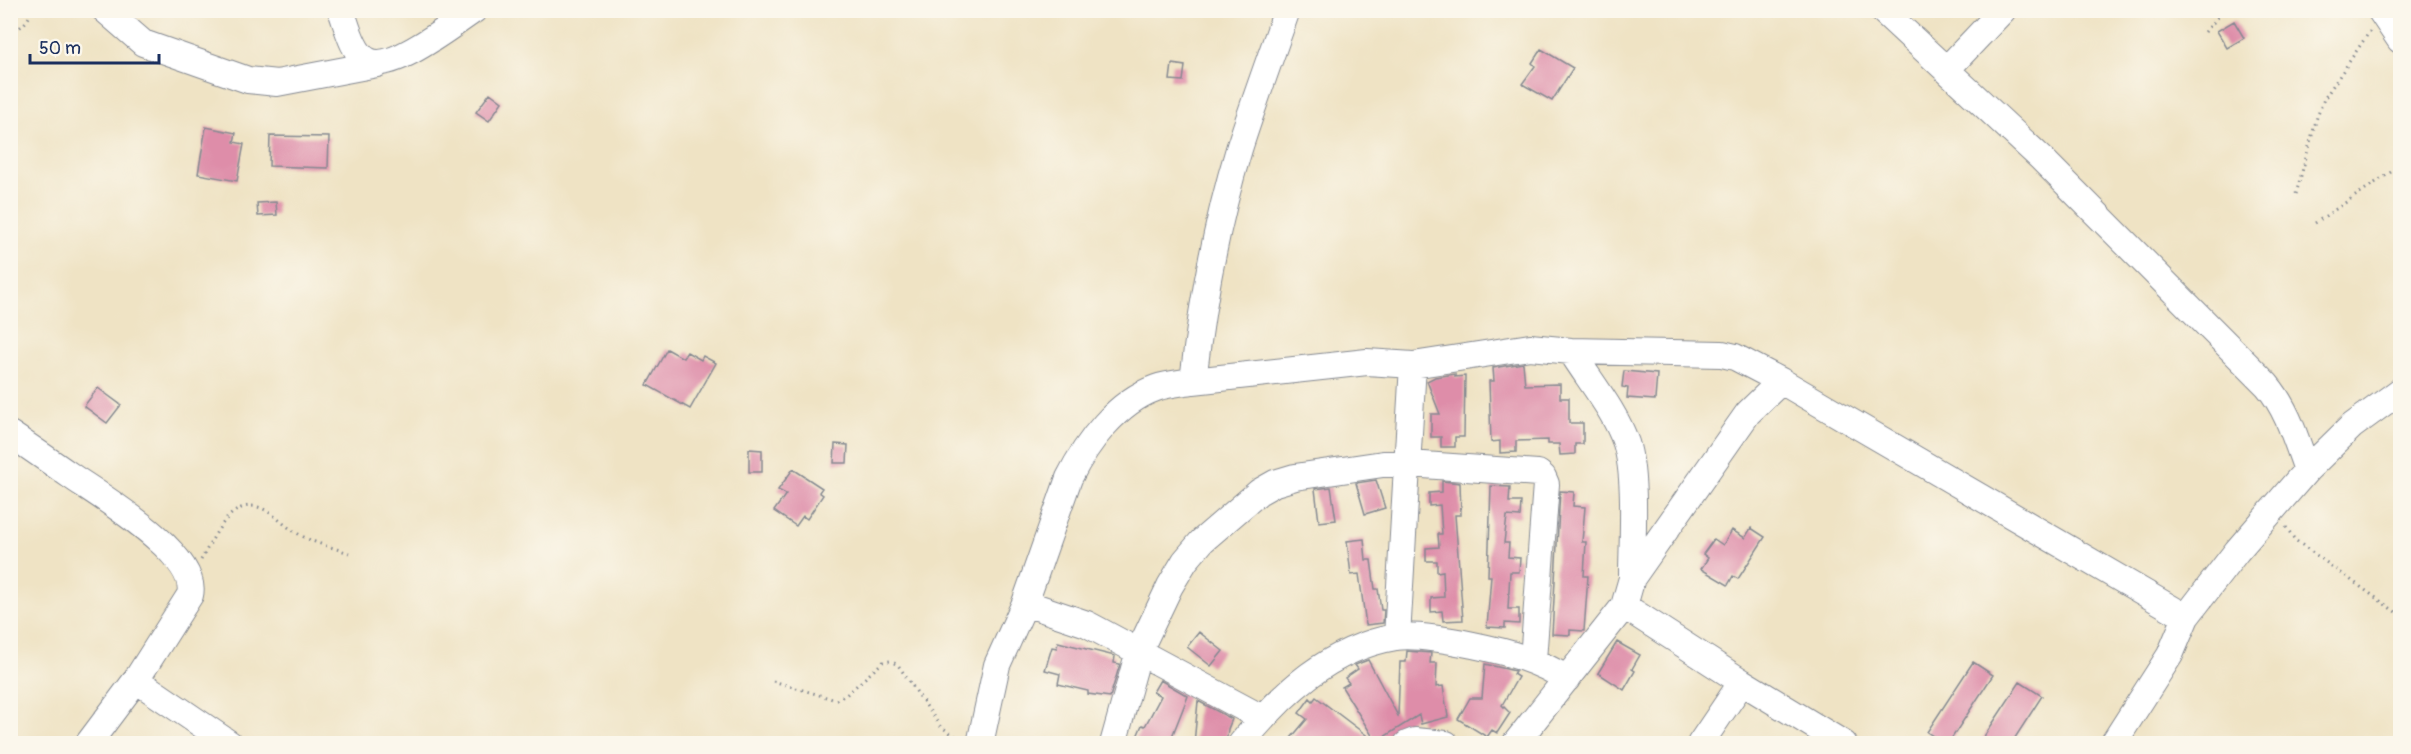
<svg xmlns="http://www.w3.org/2000/svg" width="2411" height="754" viewBox="0 0 2411 754" font-family="Pangolin,sans-serif">
<rect width="100%" height="100%" fill="#fbf7ec"/>
<filter id="ink" filterUnits="userSpaceOnUse"><feTurbulence type="fractalNoise" baseFrequency=".0167" numOctaves="2"/><feDisplacementMap in="SourceGraphic" scale="12" xChannelSelector="R" yChannelSelector="G"/><feConvolveMatrix kernelMatrix="1 2 1 2 8 2 1 2 1" color-interpolation-filters="sRGB"/></filter>
<filter id="wash" filterUnits="userSpaceOnUse"><feTurbulence type="fractalNoise" baseFrequency=".008" numOctaves="4" result="noise"/><feDisplacementMap in="SourceGraphic" scale="24" xChannelSelector="R" yChannelSelector="G"/><feGaussianBlur stdDeviation="1.35" result="paint"/><feColorMatrix in="noise" values="0 0 0 0 0 0 0 0 0 0 0 0 0 0 0 0 0 1.4 0 .05"/><feComposite in="paint" operator="in"/></filter>
<g filter="url(#wash)">
<rect width="100%" height="100%" fill="#efe3c4"/>
<g id="blocks">
<path fill="#de8da9" d="M2234,21l10,17 -17,10 -10,-17z
M1541,49l32,19 -21,33 -30,-17 13,-18 -3,-3z
M1172,64l13,2 -2,15 -13,-1z
M490,93l12,9 -13,19 -13,-9z
M206,127l30,6 -2,9 10,2 -7,37 -39,-7z
M270,136l59,1 -1,31 -59,-2z
M276,202l1,13 -19,1 -1,-13z
M667,349l16,9 4,-6 14,8 2,-4 13,7 -26,46 -43,-24z
M1523,363l2,22 35,-1v14h9v25h14v21h-8v10l-15,1 -1,-11h-11v-4l-32,1v11l-16,1v-12l-9,1 -2,-61h5l-1,-13z
M1624,371l33,3 -2,26 -28,-2 1,-10 -6,-1z
M1455,374v3l10,-1 -1,61h-9v10h-14v-10h-10v-23h9l-13,-33 8,-4z
M98,388l23,17 -14,18 -23,-17z
M835,444l13,1 -1,18h-13z
M749,449l13,1v22h-13z
M793,469l29,19 -3,4 4,3 -16,24 -4,-3 -7,10 -22,-15 12,-17 -8,-4z
M1376,480l9,28 -20,6 -9,-31z
M1442,481l18,2 1,32h-6l8,105 -20,1 -1,-10 -11,1v-14l13,-1 -1,-26 -6,1v-11h-11v-13l13,-1 -1,-13h4l-2,-29 -11,1v-13l13,-1z
M1491,486l19,1 -1,15h12l-1,15 -13,-1 -3,27h5l-1,14 12,1 -1,14h-9l-2,37h11v15l-14,-1v5l-18,-1 4,-51h-3z
M1331,487l5,33 -17,2 -4,-33z
M1560,491l14,1 -1,14 12,1 -3,35h4l-2,34h4l-4,55 -14,-1v5l-18,-1z
M1751,528l14,9 -27,42 -5,-3 -5,9 -27,-16 7,-11 -5,-4 11,-15 9,6 9,-15 13,8z
M1364,539l2,21h5l4,29h3l3,21h3l-1,13 -17,2 -7,-51 -8,1 -4,-34z
M1199,632l24,19 -12,15 -24,-19z
M1058,642l57,14 -1,7 6,1 -10,33 -22,-3v-3l-30,-7 2,-10 -15,-4 7,-23 5,1z
M1617,642l23,13 -8,14 3,2 -11,19 -26,-17z
M1407,651l24,2 -1,10h7l-1,24 7,-1 5,31 -27,7 -2,-9 -43,27 -34,-55 7,-4 -4,-5 13,-9 -3,-4 13,-5 30,56 2,-54h6z
M1973,662l20,13 -45,69h-3l-18,-12z
M1485,664l30,7 -2,3 5,3 -16,28 8,8 -13,20 -5,-3 -5,7 -29,-18 12,-21h12z
M1160,680l28,16 -19,48h-21l-12,-5 6,-14 3,1 16,-30 -8,-4z
M2020,682l22,14 -31,48h-32z
M1316,697l62,47h-92l21,-25 -8,-6 11,-15 3,3z
M1198,701l34,18 -4,10 -2,15h-32z"/>
</g>
</g>
<g filter="url(#ink)">
<use href="#blocks" fill-opacity="0" stroke="#858991" stroke-width="1.5"/>
<g fill="none" stroke-linecap="round" stroke-linejoin="round">
<g stroke="#858991" stroke-width="28">
<path id="minor" d="M105,10l38,33 105,37 29,3 100,-19
M341,10c6,15 11,42 26,50 23,14 86,-36 107,-50
M1882,10l160,149 225,226c21,25 29,55 40,85
M2380,10l20,30
M1947,69l56,-59
M1571,351c18,29 44,60 55,92 11,35 6,97 6,135
M1193,381l174,-19 46,3 117,-18 41,4 151,3 13,3 46,24 405,236
M10,434c21,14 41,28 61,42 29,20 129,79 119,119l-54,85
M1025,603l62,21 175,94
M1624,606l118,76 102,62
M1397,637l16,-272
M88,744l48,-64 94,64
M980,744l17,-79 28,-62 44,-125c18,-36 48,-76 87,-90 11,-4 25,-5 37,-7 9,-79 23,-156 46,-232 15,-47 32,-93 48,-139
M1113,744l26,-93 31,-65 15,-25 17,-20 57,-49 16,-9 20,-6 88,-13h26l129,9 5,4 3,7 -13,176
M1241,744c41,-51 89,-96 155,-107 19,-3 57,4 77,8 34,7 65,15 94,34
M1407,744l8,-3 31,3
M1515,744l109,-138 8,-28 116,-165 33,-32
M1700,744l42,-62
M2113,744l57,-89 16,-38 51,-66 70,-81 45,-44 48,-35"/>
</g>
<path stroke="#858991" stroke-width="3" stroke-dasharray="1.5 4.5" stroke-linecap="butt" d="M2205,32l19,-22
M10,34c9,-6 20,-12 21,-24
M2296,194l21,-77 7,-18 46,-68
M2315,223l85,-57
M2286,527l9,13 105,75
M201,560c13,-23 32,-69 66,-49 10,6 19,16 30,22 15,10 35,14 52,20
M773,681l63,19 10,-5 37,-33 7,-1 8,4 42,61 21,14"/>
<use href="#minor" stroke="#fff" stroke-width="26"/>
</g>
</g>
<rect width="2411" height="754" fill="none" stroke="#fbf7ec" stroke-width="36"/>
<path d="M30 54v9h129v-9" fill="none" stroke="#1b2f5e" stroke-width="3"/>
<text x="39" y="54" font-size="18" fill="#1b2f5e" stroke="#fbf7ec" stroke-width="4.5" paint-order="stroke">50 m</text>
</svg>
